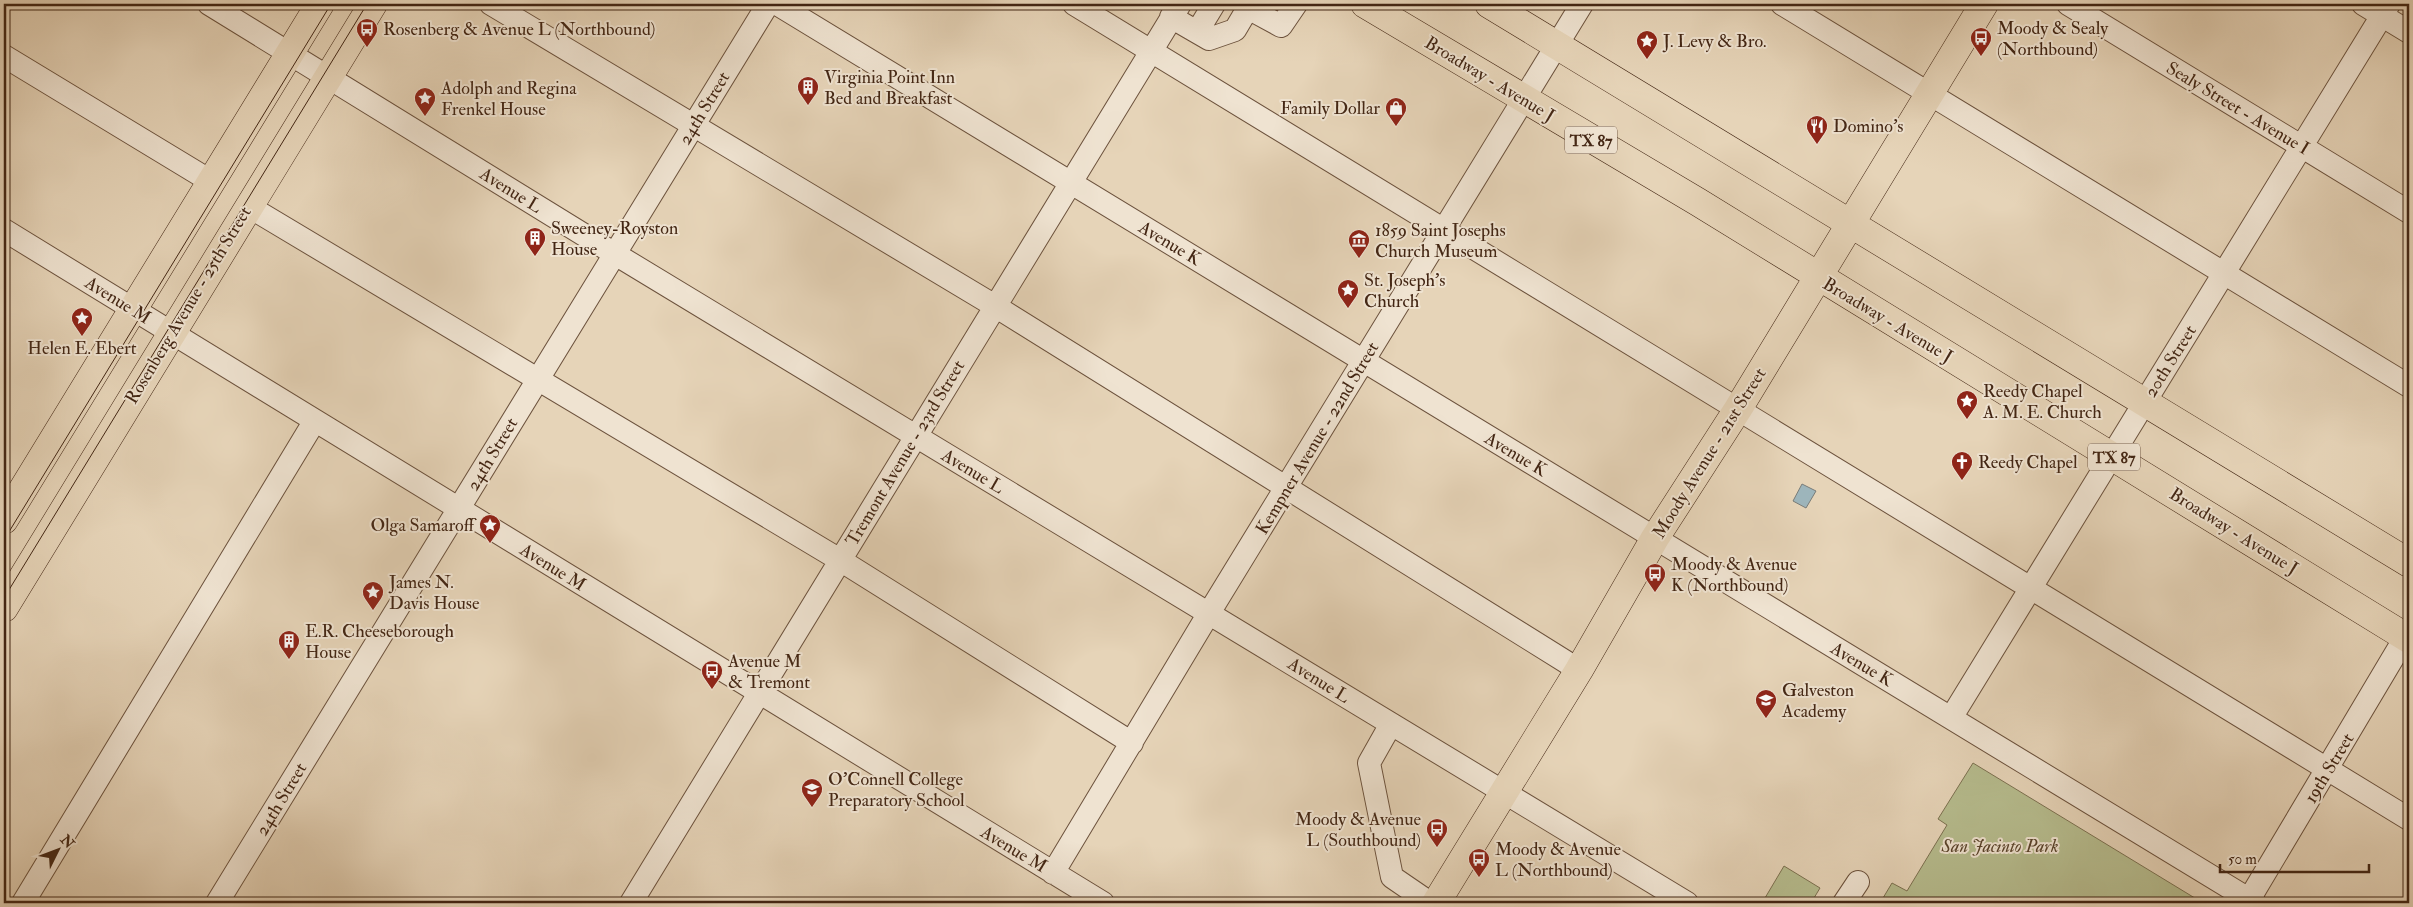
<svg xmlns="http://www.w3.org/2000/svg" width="2413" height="907" viewBox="0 0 2413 907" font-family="'IM FELL Double Pica',serif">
<rect width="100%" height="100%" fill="#e6d4b8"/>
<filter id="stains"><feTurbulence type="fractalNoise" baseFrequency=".004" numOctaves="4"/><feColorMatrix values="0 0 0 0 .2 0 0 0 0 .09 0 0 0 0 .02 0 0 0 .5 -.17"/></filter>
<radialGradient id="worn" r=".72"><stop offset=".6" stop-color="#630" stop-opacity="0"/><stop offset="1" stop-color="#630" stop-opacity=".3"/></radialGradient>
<path fill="#b6bc8e" stroke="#7c7151" d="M1973,763l230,140h-323l12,-20 15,8 40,-66 -9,-6z
M1784,866l36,22 -9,15h-49z"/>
<path fill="#9db5bb" stroke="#797c78" d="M1802,484l14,7 -10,17 -13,-7z"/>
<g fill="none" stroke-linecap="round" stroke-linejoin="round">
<g stroke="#6c523d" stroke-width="24">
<path id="minor" d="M209,4l406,250 1072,649
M491,4l504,302 584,364
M777,4l1478,899
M1074,4l1335,815
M1782,4l627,382
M2068,4l341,208
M2363,4l46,28
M1248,8l33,18 15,-22
M1171,17l38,22 26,-9 13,-22v-4
M1197,32l17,-28
M4,56l208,126
M248,206l592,354 292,183
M4,230l1099,673
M1951,718l438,-714
M1391,724l-22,39 23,114 38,26
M1053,873l156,-260 373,-609
M23,903l291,-481
M217,903l551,-899
M631,903l549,-899
M1844,903l14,-21
M2247,903l162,-272"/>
</g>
<g stroke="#432614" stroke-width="29">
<path id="major" d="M1365,4l333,198 711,437
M1489,4l920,559
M4,520l316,-516
M4,608l369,-604
M1436,903l143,-233 76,-132 83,-129 246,-405"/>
</g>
<use href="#minor" stroke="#efe3d1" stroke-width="22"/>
<use href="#major" stroke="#e6d4b8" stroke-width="28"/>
<path stroke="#432614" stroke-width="1" d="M4,540l327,-536
M4,598l363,-594"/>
</g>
<defs>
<g id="bus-pin" transform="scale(1.125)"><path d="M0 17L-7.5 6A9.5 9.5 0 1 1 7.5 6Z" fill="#8f2418" stroke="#efe3d1"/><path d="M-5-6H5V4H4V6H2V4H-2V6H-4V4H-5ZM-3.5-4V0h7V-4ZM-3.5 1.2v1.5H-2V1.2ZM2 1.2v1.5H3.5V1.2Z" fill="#fff"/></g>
<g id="sight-pin" transform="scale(1.125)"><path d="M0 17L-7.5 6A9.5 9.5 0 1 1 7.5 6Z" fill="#8f2418" stroke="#efe3d1"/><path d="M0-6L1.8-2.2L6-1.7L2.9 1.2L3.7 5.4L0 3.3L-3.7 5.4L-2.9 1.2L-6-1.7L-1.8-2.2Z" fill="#fff"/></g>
<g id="building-pin" transform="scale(1.125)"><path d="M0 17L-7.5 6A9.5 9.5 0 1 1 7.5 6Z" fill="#8f2418" stroke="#efe3d1"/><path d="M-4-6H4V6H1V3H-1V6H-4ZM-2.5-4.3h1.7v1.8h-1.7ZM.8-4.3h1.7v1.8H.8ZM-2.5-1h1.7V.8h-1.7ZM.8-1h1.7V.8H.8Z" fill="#fff"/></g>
<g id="shop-pin" transform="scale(1.125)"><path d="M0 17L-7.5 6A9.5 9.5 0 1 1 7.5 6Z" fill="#8f2418" stroke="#efe3d1"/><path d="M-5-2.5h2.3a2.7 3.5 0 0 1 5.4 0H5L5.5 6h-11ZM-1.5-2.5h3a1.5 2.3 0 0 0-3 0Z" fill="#fff"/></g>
<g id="restaurant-pin" transform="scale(1.125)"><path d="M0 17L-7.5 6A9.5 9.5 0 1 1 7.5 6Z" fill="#8f2418" stroke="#efe3d1"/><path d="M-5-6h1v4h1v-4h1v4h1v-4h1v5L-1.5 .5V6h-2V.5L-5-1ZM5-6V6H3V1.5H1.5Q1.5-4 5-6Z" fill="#fff"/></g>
<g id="museum-pin" transform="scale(1.125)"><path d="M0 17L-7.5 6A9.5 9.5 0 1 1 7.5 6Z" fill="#8f2418" stroke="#efe3d1"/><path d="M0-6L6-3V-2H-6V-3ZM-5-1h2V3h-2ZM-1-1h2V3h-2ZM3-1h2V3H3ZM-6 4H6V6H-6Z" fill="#fff"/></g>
<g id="church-pin" transform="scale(1.125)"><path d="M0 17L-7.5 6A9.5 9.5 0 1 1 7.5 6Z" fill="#8f2418" stroke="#efe3d1"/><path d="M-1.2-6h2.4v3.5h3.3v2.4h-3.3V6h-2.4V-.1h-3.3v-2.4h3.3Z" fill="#fff"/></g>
<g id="school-pin" transform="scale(1.125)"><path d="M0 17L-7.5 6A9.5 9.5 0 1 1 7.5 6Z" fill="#8f2418" stroke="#efe3d1"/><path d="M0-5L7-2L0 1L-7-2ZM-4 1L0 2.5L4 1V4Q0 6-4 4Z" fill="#fff"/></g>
</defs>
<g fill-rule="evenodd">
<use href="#bus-pin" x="367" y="29"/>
<use href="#bus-pin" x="1981" y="38"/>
<use href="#sight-pin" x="1647" y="41"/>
<use href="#building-pin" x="808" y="87"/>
<use href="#sight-pin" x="425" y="98"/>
<use href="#shop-pin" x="1396" y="108"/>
<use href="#restaurant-pin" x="1817" y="126"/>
<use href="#building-pin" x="535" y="238"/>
<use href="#museum-pin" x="1359" y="240"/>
<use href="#sight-pin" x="1348" y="290"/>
<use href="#sight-pin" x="82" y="318"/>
<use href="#sight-pin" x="1967" y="401"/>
<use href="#church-pin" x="1962" y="462"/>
<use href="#sight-pin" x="490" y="525"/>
<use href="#bus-pin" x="1655" y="574"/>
<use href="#sight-pin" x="373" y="592"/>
<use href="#building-pin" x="289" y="641"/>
<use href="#bus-pin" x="712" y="671"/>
<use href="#school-pin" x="1766" y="700"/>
<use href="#school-pin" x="812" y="789"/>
<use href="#bus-pin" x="1437" y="829"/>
<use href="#bus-pin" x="1479" y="859"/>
</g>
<g text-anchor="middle" stroke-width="4" stroke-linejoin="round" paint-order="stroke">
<g fill="#efe3d1" stroke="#775f4d" stroke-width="1">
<rect x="1565" y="126.5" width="52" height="27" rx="4"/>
<rect x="2088" y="443.5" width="52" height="27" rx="4"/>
</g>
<g font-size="16" font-weight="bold" fill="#432614">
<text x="1591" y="146">TX 87</text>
<text x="2114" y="463">TX 87</text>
</g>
<g font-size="18" fill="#432614" stroke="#efe3d1" text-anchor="start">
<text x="1997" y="34">Moody &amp; Sealy<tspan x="1997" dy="21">(Northbound)</tspan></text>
<text x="383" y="35">Rosenberg &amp; Avenue L (Northbound)</text>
<text x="1663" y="47">J. Levy &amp; Bro.</text>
<text x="824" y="83">Virginia Point Inn<tspan x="824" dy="21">Bed and Breakfast</tspan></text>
<text x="441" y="94">Adolph and Regina<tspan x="441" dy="21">Frenkel House</tspan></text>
<text x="1380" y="114" text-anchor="end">Family Dollar</text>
<text x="1833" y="132">Domino's</text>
<text x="551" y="234">Sweeney-Royston<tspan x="551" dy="21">House</tspan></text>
<text x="1375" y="236">1859 Saint Josephs<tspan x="1375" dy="21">Church Museum</tspan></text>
<text x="1364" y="286">St. Joseph's<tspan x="1364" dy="21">Church</tspan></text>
<text x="82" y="354" text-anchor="middle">Helen E. Ebert</text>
<text x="1983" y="397">Reedy Chapel<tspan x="1983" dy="21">A. M. E. Church</tspan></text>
<text x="1978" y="468">Reedy Chapel</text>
<text x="474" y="531" text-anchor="end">Olga Samaroff</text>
<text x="1671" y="570">Moody &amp; Avenue<tspan x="1671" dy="21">K (Northbound)</tspan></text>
<text x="389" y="588">James N.<tspan x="389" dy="21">Davis House</tspan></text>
<text x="305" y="637">E.R. Cheeseborough<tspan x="305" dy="21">House</tspan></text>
<text x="728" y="667">Avenue M<tspan x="728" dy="21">&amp; Tremont</tspan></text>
<text x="1782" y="696">Galveston<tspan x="1782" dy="21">Academy</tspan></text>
<text x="828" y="785">O'Connell College<tspan x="828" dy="21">Preparatory School</tspan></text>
<text x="1421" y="825" text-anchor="end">Moody &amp; Avenue<tspan x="1421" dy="21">L (Southbound)</tspan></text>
<text x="1495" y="855">Moody &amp; Avenue<tspan x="1495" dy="21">L (Northbound)</tspan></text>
</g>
<g font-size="18" fill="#432614" stroke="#efe3d1">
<text transform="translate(1490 79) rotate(31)" y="6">Broadway - Avenue J</text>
<text transform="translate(704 108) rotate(-59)" y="6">24th Street</text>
<text transform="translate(2238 108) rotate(31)" y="6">Sealy Street - Avenue I</text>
<text transform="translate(511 190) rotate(32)" y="6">Avenue L</text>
<text transform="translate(1170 243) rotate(31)" y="6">Avenue K</text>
<text transform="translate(118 300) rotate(32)" y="6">Avenue M</text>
<text transform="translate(188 305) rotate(-59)" y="6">Rosenberg Avenue - 25th Street</text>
<text transform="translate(1888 320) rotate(31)" y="6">Broadway - Avenue J</text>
<text transform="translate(2170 361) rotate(-58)" y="6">20th Street</text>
<text transform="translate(1317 438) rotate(-59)" y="6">Kempner Avenue - 22nd Street</text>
<text transform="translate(905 453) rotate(-59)" y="6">Tremont Avenue - 23rd Street</text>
<text transform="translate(1709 453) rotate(-58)" y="6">Moody Avenue - 21st Street</text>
<text transform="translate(492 454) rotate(-59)" y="6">24th Street</text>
<text transform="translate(1516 454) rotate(31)" y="6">Avenue K</text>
<text transform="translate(973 471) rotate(31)" y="6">Avenue L</text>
<text transform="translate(2234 531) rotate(32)" y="6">Broadway - Avenue J</text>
<text transform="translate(553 567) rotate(32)" y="6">Avenue M</text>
<text transform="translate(1862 664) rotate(31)" y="6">Avenue K</text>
<text transform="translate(1319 680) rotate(32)" y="6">Avenue L</text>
<text transform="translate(2329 768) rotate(-59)" y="6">19th Street</text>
<text transform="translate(281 799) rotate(-59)" y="6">24th Street</text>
<text transform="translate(1014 849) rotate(31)" y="6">Avenue M</text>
</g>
<g font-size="18" font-style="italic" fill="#5a442c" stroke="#efe3d1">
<text x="2000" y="852">San Jacinto Park</text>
</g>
</g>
<rect width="2413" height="907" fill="none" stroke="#e6d4b8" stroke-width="20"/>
<rect x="5" y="5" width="2403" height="897" fill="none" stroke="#432614" stroke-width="2.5"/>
<rect x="10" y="10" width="2393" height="887" fill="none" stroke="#432614"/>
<g transform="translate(58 850) rotate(48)" stroke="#efe3d1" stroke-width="4" paint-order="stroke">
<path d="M0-4L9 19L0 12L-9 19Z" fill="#432614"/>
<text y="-8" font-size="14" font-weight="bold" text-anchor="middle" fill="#432614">N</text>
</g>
<path d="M2220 864v8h149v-8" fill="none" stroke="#432614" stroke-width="2.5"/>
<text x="2228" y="864" font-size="15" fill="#432614" stroke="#efe3d1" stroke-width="4" paint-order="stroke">50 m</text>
<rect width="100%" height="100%" filter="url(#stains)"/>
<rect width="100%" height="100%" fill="url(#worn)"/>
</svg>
